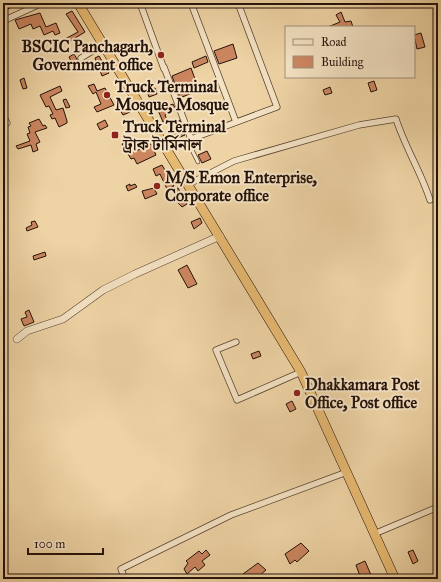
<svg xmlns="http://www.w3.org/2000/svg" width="441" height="582" viewBox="0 0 441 582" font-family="'IM FELL Great Primer','Noto Serif Bengali',serif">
<rect width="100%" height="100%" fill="#eed3a4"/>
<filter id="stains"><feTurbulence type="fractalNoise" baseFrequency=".005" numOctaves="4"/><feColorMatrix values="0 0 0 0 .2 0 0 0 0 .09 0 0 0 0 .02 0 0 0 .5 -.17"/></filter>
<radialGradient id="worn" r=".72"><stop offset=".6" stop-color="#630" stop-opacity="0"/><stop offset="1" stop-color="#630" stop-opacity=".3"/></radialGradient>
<path fill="#cc8660" stroke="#23120a" d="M3,3h5l2,5 -7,3z
M72,11l13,21 -18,11 -2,-4 13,-7 -12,-18z
M341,12l4,10 6,-1 2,6h-25l12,-5 -4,-7z
M40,13l6,14 10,-4 4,10 -5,2 -2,-4 -9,4 -4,-9 -7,3 -2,-5 -12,5 -4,-9z
M421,33l4,14 -8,2 -3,-14z
M233,44l4,14 -18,6 -5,-13z
M74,54l4,7 -6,2 -3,-6z
M99,56l10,17 -7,3 -7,-18z
M206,56l2,6 -14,6 -2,-6z
M191,68l8,22 -19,8 -8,-22z
M24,78l3,10 -4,1 -3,-9z
M374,81l3,9 -6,2 -3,-9z
M94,84l3,7 8,-3 9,17 -17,7 -3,-5 7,-3 -5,-12 -3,2 -5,-8z
M60,86l2,5 -12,6 6,13 7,-2 4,13v2l-8,4 -4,-9 -3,1 -2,-4 3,-1 -4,-8 -3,1 -6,-12z
M330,87l2,6 -7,2 -2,-5z
M155,88l2,6 -8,3 -2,-6z
M66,99l4,8 -4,1 -3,-8z
M173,104l3,6 -11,5 2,5 -4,2 -5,-12z
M127,106l3,6 -7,3 -3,-5z
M39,119l4,7 2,-1 2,3 -12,4 5,10 -4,2 2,6 -5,2 -2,-7 -13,4 -2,-3 14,-5 -3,-7 3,-1 -2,-6 3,-1 -2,-3z
M105,120l3,6 -8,4 -3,-6z
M180,120l5,15 -10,4 -6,-14z
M203,122l2,7 -12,4 -2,-7z
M130,140l6,11 15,-7 5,11 -19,9 -3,-6 -3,1 -9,-15z
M207,151l4,8 -9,4 -4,-8z
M162,165l12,21 -7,3 -7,-15 -4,2 -3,-7z
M130,184v2l5,-2 2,3 -9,4 -2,-5z
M154,188l3,6 -12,5 -3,-8z
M178,188l9,16 -5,3 -7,-7 2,-2 -4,-8z
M200,218l2,5 -8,6 -3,-7z
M35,221l3,6 -11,4 -1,-3 6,-3 -1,-3z
M45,252l1,4 -12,4 -1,-4z
M187,265l10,19 -9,4 -10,-18z
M29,310l5,12 -10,4 -3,-7 6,-2 -2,-5z
M259,351l2,5 -8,3 -2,-5z
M292,401l4,8 -6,3 -4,-8z
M301,543l8,8 -12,11 -2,-2 -5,4 -5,-10z
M206,550l4,5 -8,6 3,4 -7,6 -3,-4 -8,7 -3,-5 4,-6 -2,-2 13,-10 3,3z
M413,550l5,11 -5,3 -5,-12z
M365,561l6,14 -10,4 -5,-14z
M258,563l8,7 -6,5 1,2 -2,2h-12l-4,-5z"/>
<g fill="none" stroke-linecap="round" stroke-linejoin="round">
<g stroke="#564230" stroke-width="4.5">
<path id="service" d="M191,139l-4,1 11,22"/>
</g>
<g stroke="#564230" stroke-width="7">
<path id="minor" d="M140,3l24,66
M191,3l45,119
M3,21l39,-18
M81,58l23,-14
M164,67l27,72 86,-32 -39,-104
M3,115l4,8
M189,184l45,-23 125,-36 37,-6c9,28 25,53 34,81
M236,342l-20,8 21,50 64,-28
M374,534l64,-27
M125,579l-4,-10 110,-54 116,-43"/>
</g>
<g stroke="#564230" stroke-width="8">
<path id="tertiary" d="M17,339l10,-8 36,-12 40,-29 32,-16 85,-38"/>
</g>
<g stroke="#23120a" stroke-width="10">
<path id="trunk" d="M78,3l223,369 94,207"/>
</g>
<use href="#service" stroke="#f4e2c4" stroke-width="3"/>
<use href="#minor" stroke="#f4e2c4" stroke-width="5.5"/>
<use href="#tertiary" stroke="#f4e2c4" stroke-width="7"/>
<use href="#trunk" stroke="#e7ba72" stroke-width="9"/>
</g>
<g fill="#8f2418" stroke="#f4e2c4" stroke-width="1.5">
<circle cx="161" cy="55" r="4"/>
<circle cx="107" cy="95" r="4"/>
<rect x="111" y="131" width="8" height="8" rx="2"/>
<circle cx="157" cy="186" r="4"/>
<circle cx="297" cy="393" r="4"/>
</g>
<g text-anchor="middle" stroke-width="4" stroke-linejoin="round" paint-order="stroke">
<g font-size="16" font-weight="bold" fill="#23120a" stroke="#f4e2c4" text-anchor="start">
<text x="153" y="52" text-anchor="end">BSCIC Panchagarh,<tspan x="153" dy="18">Government office</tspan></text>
<text x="115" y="92">Truck Terminal<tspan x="115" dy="18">Mosque, Mosque</tspan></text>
<text x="123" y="132">Truck Terminal<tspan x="123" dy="18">ট্রাক টার্মিনাল</tspan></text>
<text x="165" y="183">M/S Emon Enterprise,<tspan x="165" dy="18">Corporate office</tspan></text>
<text x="305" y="390">Dhakkamara Post<tspan x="305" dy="18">Office, Post office</tspan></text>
</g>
</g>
<rect width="441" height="582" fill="none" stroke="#eed3a4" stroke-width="16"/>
<rect x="4" y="4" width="433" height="574" fill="none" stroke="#23120a" stroke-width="2"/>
<rect x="8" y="8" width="425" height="566" fill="none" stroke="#23120a"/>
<rect x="285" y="26" width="130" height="52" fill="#f4e2c4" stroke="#a08f7a"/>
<rect x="293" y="39" width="20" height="6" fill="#f4e2c4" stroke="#a08f7a"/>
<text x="321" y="46" font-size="12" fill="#23120a">Road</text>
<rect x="293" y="56" width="20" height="12" fill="#cc8660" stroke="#a08f7a"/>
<text x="321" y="66" font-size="12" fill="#23120a">Building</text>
<path d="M28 548v6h75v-6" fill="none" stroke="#23120a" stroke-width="2"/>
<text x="34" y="548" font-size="12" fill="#23120a" stroke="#f4e2c4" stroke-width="3" paint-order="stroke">100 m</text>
<rect width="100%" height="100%" filter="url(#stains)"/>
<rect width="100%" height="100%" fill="url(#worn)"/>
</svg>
